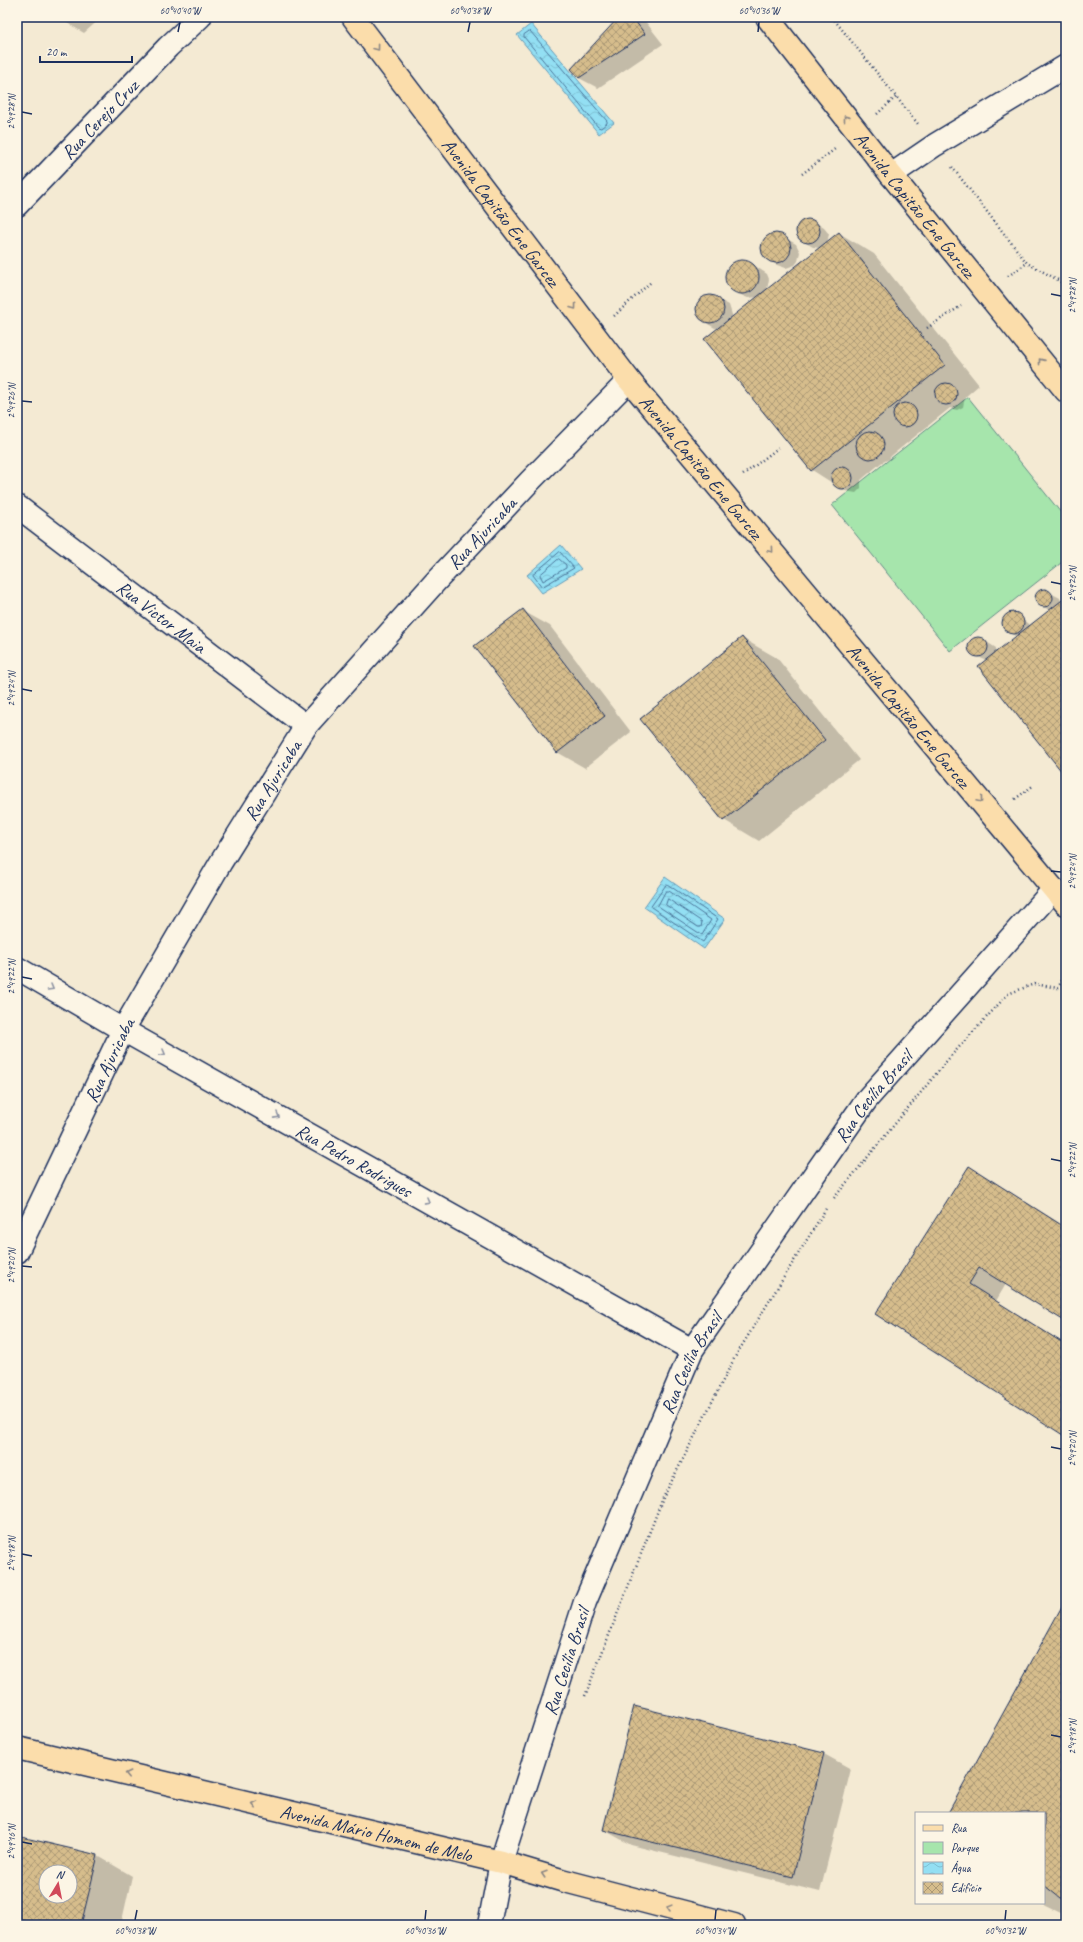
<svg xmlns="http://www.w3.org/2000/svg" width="1083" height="1942" viewBox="0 0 1083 1942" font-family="Caveat,sans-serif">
<defs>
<pattern id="water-waves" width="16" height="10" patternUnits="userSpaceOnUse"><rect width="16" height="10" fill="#93dff3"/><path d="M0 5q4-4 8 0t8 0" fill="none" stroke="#7ec0d3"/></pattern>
<pattern id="building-cross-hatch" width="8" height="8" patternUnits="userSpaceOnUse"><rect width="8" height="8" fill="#d6bd8c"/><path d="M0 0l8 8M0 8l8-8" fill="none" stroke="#ad9a76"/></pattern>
</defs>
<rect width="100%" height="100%" fill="#f4ead3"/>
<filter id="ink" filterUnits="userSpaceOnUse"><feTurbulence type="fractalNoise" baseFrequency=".025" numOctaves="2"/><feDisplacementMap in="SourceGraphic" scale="8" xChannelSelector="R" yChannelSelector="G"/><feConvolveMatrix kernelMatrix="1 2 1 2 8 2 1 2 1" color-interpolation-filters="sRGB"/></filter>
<g filter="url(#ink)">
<path fill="#a6e5ac" stroke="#608a85" d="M968,397l98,122v40l-116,92 -118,-146z"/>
<path fill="url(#water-waves)" stroke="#6399b7" d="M531,24l83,99 -15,11 -82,-99z
M561,545l20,24 -39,24 -15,-18z
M665,877l60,42 -21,30 -60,-42z"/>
<path fill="#0003" fill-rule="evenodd" d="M57,17h45l-18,16z
M621,17h16l8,4 18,23 -65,44 -19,-10z
M804,221l11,1 9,6 5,6 -2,9 12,-10 35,21 105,131 -14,12 -2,10 -6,3 -7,-2 -59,48 -2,3 -8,4 -20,17v8l-5,5 -11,-2 -33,-21 -106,-131 15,-12 -6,1 -9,-5 -7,-6 -3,-8 4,-8 12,-5 17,9 4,13 25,-21 -10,1 -5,-2 -10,-6 -6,-8 -1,-5 3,-11 9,-5 11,1 18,12 2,5 -2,11 53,-42 -7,-1 -9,-5 -7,-9 1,-7z
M773,234h5l18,10 4,8 -2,9 -3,4 -9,3 -9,-3 -9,-5 -6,-8v-4l3,-9z
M1045,590l15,8 1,4 5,-4v177l-76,-113 -17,-7 -4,-8 2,-5 5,-3h6l14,9v5l21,-16 -8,-5 -6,-7 1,-6 5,-4 6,-1 16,12 19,-15 -13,-9 -2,-5 3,-5z
M523,611l27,15 81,106 -46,36 -28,-16z
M742,638l35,20 82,102 -100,81 -35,-21 -83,-101z
M970,1167l96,60v94l-60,-37 -10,17 68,42 2,-3v95l-189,-122z
M1066,1601v315l-27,-13h5v-90h-95z
M824,1754l27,15 -31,123 -189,-47 -27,-15z
M17,1837l81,19 34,20 -11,49h-104zM46,1872h24v24h-24z"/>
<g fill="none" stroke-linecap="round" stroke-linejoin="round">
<path stroke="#4b759a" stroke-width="1" d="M530,31l77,90v2l-6,5 -3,-1 -74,-90v-2z
M560,552l14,16 -32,19 -9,-12z
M559,559l7,6v3l-23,13 -3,-6z
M667,884l51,35 -15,23 -52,-35z
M666,891h3l42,29 -9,15 -44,-29z
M668,899l34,23 -1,5h-3l-32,-22z"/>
</g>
<path fill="url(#building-cross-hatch)" stroke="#1b2f5e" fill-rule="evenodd" d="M619,17h13l13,17 -66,44 -8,-9z
M796 231a12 12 0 1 1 24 0a12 12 0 1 1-24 0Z
M839,232l106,133 -134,106 -107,-132z
M761 248a15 15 0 1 1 30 0a15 15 0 1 1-30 0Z
M725 277a17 17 0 1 1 34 0a17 17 0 1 1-34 0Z
M696 309a14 14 0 1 1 28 0a14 14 0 1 1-28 0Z
M935 394a11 11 0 1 1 22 0a11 11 0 1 1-22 0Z
M893 415a12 12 0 1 1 24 0a12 12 0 1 1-24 0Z
M856 445a14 14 0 1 1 28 0a14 14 0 1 1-28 0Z
M831 478a11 11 0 1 1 22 0a11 11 0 1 1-22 0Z
M1035 598a9 9 0 1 1 18 0a9 9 0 1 1-18 0Z
M1066,597v180l-88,-111z
M523,609l82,107 -48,37 -83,-107z
M1002 623a11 11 0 1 1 22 0a11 11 0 1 1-22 0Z
M968 647a10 10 0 1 1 20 0a10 10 0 1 1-20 0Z
M742,637l83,103 -102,81 -83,-102z
M969,1166l97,62v94l-87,-54 -10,16 94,59 3,-5v99l-191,-123z
M1066,1599v299h-6l-15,-12 -1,3v-76h-96z
M634,1706l190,47 -31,124 -190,-47z
M17,1836l81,19 -17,70h-64zM46,1872h24v24h-24z"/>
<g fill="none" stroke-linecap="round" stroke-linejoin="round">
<g stroke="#1b2f5e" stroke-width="25">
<g id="street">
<path id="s1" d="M17,506l289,220"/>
</g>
</g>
<g stroke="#1b2f5e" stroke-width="25">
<g id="secondary">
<path d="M891,175l44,-30 131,-79"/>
<path id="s2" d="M17,205l151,-158 32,-30"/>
<path id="s3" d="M17,968l106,62 569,320"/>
<path id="s4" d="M17,1252l106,-222 98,-168 85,-136 131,-146 93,-99 99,-101"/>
<path id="s5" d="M489,1925l12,-63 84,-260 107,-252 175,-251 187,-210"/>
</g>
</g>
<g stroke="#1b2f5e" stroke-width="25">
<g id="primary">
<path id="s6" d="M353,17l276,363 437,524"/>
<path id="s7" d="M767,17l124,158 175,216"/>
<path id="s8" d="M17,1748l484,114 60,18 173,45"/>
</g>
</g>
<path stroke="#1b2f5e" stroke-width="2.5" stroke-dasharray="1 3" stroke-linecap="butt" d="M832,17l86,107
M877,114l19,-17
M952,167l75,96 33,18 6,8
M802,174l33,-25
M1008,276l19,-13
M614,316l38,-35
M927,328l34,-22
M743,475l35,-27
M1015,799l19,-14
M834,1198l116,-141 58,-63 26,-10 24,4 8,-15
M585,1696l78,-198 72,-141 92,-150"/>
<use href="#street" stroke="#fcf5e5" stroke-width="22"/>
<use href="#secondary" stroke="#fcf5e5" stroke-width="22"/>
<use href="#primary" stroke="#fbddab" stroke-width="22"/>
</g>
<defs><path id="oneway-chevron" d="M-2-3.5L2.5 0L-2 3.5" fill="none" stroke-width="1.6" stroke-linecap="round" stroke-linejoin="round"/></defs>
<g stroke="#8b8684">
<use href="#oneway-chevron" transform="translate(377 48) rotate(53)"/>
<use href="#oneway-chevron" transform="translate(846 118) rotate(-128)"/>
<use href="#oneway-chevron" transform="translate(574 307) rotate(53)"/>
<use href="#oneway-chevron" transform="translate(1041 361) rotate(-129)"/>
<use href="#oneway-chevron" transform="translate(771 550) rotate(50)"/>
<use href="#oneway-chevron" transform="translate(980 800) rotate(50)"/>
<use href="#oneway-chevron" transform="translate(128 1774) rotate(-167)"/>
<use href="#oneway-chevron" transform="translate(254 1804) rotate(-167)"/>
<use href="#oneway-chevron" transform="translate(544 1874) rotate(-162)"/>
<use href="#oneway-chevron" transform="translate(669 1908) rotate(-165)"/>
</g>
<g stroke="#8c92a2">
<use href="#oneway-chevron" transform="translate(51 988) rotate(30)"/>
<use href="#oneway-chevron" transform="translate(163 1053) rotate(29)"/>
<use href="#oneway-chevron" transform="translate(277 1116) rotate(29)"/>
<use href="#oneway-chevron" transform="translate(427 1201) rotate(29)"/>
</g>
</g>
<path fill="none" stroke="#1b2f5e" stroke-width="1.5" d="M178,32l2,-10M468,32l2,-10M758,32l1,-10M22,112l10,2M1051,294l10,2M22,401l10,1M1051,582l10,2M22,689l10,2M1051,871l10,1M22,977l10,2M1051,1159l10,2M22,1266l10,1M1051,1447l10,2M22,1554l10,2M1051,1735l10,2M22,1842l10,2M135,1920l2,-10M425,1920l1,-10M715,1920l1,-10M1005,1920l1,-10"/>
<g text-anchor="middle" stroke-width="4" stroke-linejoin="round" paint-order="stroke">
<g font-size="19" fill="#1b2f5e" stroke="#fcf5e5">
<text dy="7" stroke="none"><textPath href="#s2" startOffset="119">Rua Cerejo Cruz</textPath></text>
<text dy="7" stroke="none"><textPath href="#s7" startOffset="239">Avenida Capitão Ene Garcez</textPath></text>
<text dy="7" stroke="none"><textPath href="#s6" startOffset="245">Avenida Capitão Ene Garcez</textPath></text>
<text dy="7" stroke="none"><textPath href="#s6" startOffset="569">Avenida Capitão Ene Garcez</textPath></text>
<text dy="7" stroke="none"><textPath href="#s4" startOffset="862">Rua Ajuricaba</textPath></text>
<text dy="7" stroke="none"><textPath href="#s1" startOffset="182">Rua Victor Maia</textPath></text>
<text dy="7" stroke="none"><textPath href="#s6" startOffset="893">Avenida Capitão Ene Garcez</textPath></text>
<text dy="7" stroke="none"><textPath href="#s4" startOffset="537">Rua Ajuricaba</textPath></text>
<text dy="7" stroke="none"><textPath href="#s4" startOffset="213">Rua Ajuricaba</textPath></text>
<text dy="7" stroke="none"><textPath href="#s5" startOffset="923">Rua Cecília Brasil</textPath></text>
<text dy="7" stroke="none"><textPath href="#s3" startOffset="388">Rua Pedro Rodrigues</textPath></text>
<text dy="7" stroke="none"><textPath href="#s5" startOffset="599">Rua Cecília Brasil</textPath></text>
<text dy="7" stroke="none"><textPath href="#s5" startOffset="275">Rua Cecília Brasil</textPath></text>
<text dy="7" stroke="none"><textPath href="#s8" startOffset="369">Avenida Mário Homem de Melo</textPath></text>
</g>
</g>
<rect width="1083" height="1942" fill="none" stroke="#fcf5e5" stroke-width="44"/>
<rect x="915" y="1812" width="130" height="92" fill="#fcf5e5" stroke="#a2a6af"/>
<rect x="923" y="1825" width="20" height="6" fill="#fbddab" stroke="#a2a6af"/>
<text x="951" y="1832" font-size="12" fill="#1b2f5e">Rua</text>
<rect x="923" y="1842" width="20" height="12" fill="#a6e5ac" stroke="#a2a6af"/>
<text x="951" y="1852" font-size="12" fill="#1b2f5e">Parque</text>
<rect x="923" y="1862" width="20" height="12" fill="url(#water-waves)" stroke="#a2a6af"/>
<text x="951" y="1872" font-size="12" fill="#1b2f5e">Água</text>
<rect x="923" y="1882" width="20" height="12" fill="url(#building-cross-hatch)" stroke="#a2a6af"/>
<text x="951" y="1892" font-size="12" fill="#1b2f5e">Edifício</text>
<g transform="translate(58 1884) rotate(10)"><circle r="19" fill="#fcf5e5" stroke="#a2a6af"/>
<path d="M0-3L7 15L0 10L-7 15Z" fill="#d1495b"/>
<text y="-6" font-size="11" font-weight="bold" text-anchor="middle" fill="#1b2f5e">N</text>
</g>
<path d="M40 56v6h92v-6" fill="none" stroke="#1b2f5e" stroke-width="2"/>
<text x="46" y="56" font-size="12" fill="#1b2f5e" stroke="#fcf5e5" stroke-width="3" paint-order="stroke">20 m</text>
<rect x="22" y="22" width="1039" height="1898" fill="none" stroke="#1b2f5e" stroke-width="1.5"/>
<g font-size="10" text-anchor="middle" fill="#1b2f5e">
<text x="180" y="14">60°40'40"W</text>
<text x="470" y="14">60°40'38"W</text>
<text x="759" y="14">60°40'36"W</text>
<text transform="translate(11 112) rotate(-90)" y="4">2°49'28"N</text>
<text transform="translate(1072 296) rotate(-90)" y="4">2°49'28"N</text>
<text transform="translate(11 401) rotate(-90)" y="4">2°49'26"N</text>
<text transform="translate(1072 584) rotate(-90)" y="4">2°49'26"N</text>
<text transform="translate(11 689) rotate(-90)" y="4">2°49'24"N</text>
<text transform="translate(1072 872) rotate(-90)" y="4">2°49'24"N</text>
<text transform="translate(11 977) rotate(-90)" y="4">2°49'22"N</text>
<text transform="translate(1072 1161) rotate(-90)" y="4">2°49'22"N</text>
<text transform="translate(11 1266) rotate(-90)" y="4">2°49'20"N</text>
<text transform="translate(1072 1449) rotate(-90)" y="4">2°49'20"N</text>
<text transform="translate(11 1554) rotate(-90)" y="4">2°49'18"N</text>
<text transform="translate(1072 1737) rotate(-90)" y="4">2°49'18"N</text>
<text transform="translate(11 1842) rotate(-90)" y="4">2°49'16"N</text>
<text x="135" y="1934">60°40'38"W</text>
<text x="425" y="1934">60°40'36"W</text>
<text x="715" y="1934">60°40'34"W</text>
<text x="1005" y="1934">60°40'32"W</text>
</g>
</svg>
